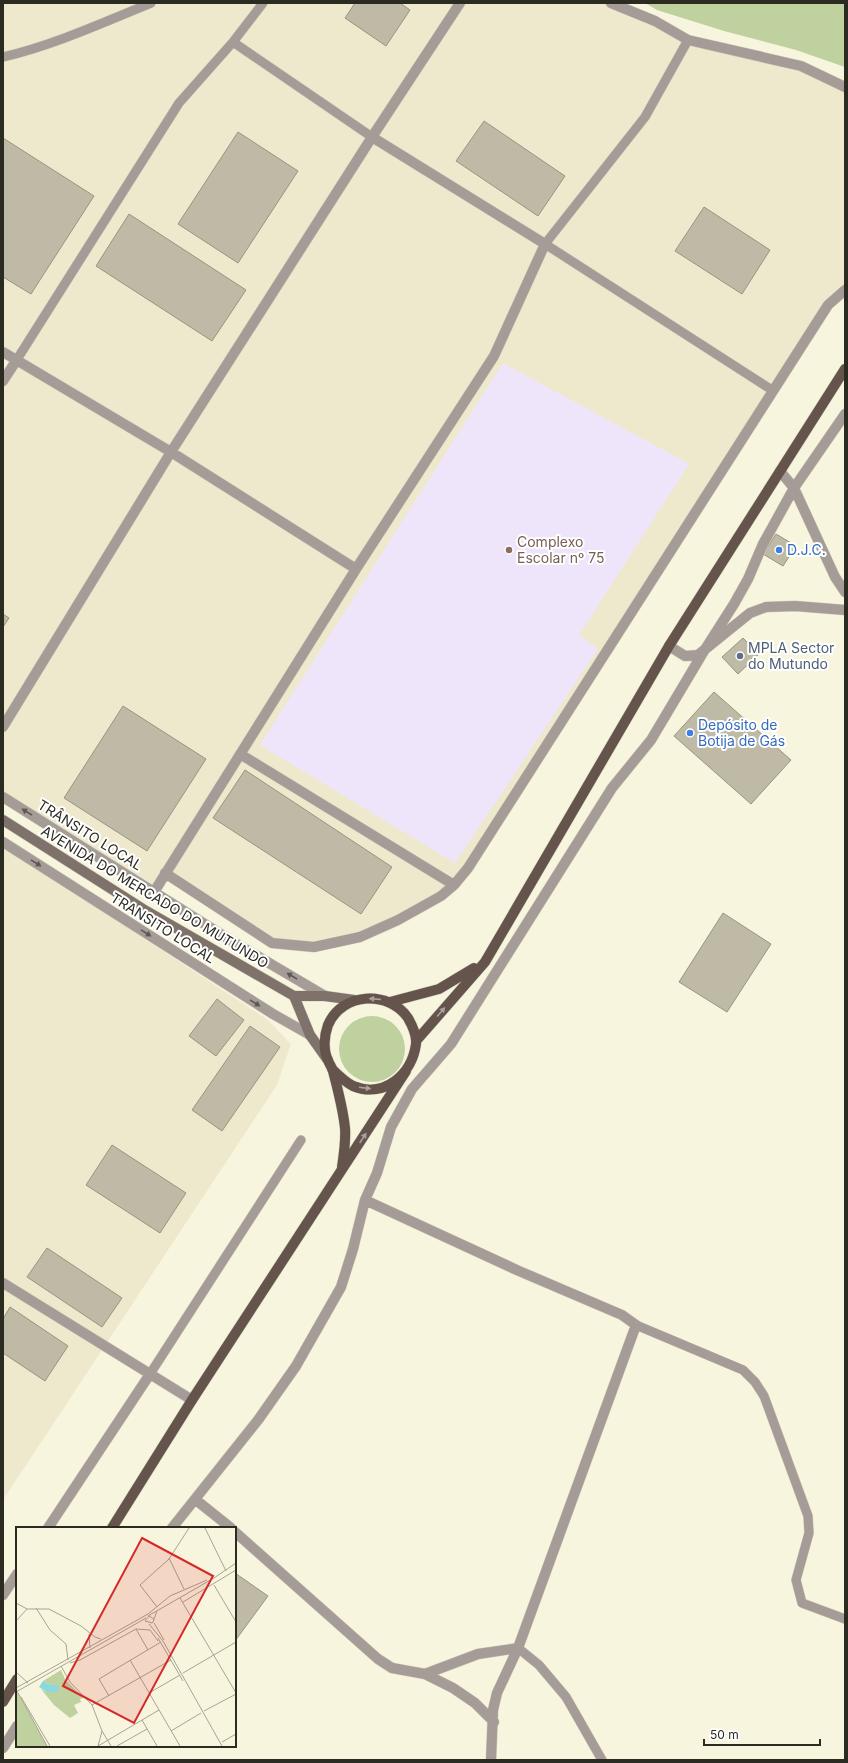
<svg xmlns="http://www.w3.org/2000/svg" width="848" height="1763" viewBox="0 0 848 1763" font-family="Inter,sans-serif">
<rect width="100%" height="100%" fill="#f8f5df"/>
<path fill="#eee9cd" d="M3,3h608l77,37 113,26 44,21v203l-5,4 -386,591 -56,35 -84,27 -42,-4 -107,-70 -11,19 -151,-95v-416l13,-20 -13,-9z
M3,846l265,174 23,24 -14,41 -274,415z"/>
<path fill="#eee5fb" d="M503,363l186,101 -110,171 19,14 -143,214 -195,-118z"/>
<path fill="#bed19f" d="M645,3h200v64l-49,-17 -72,-19 -67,-21z
M339 1049a33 33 0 1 1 66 0a33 33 0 1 1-66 0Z"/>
<path fill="#bebaa5" stroke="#989480" d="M355,3h45l10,7 -24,36 -41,-28z
M484,121l81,55 -27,40 -82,-55z
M238,132l60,39 -60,92 -60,-39z
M3,138l91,58 -63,98 -28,-17z
M704,207l66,43 -28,44 -67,-43z
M129,214l117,76 -34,51 -116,-75z
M776,534l20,12 -13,20 -20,-12z
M3,614l6,4 -6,9z
M743,638l16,16 -21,20 -16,-17z
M714,692l77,68 -40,44 -77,-68z
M123,706l83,53 -59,92 -83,-53z
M245,770l147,97 -31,47 -148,-96z
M723,913l48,31 -44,68 -48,-30z
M217,999l27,21 -28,36 -27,-20z
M250,1026l30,21 -58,84 -30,-21z
M112,1145l74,48 -26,40 -74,-48z
M47,1248l75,50 -20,29 -75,-50z
M10,1307l58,39 -23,35 -42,-28v-34z
M235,1573l33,23 -33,45z"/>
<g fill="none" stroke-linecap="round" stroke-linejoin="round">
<g stroke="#d3d1bd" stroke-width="10">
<path id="lane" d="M688,40l-43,77 -100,127 227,146
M233,42l139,95
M3,57c51,-12 99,-34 148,-54
M16,361l163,-258 54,-61 30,-39
M636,1325l107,45 12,12 9,14 44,120 1,17 -13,47 6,23 43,16
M150,1374l151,-234
M518,1648l21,17 27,32 36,63"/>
</g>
<g stroke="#d3d1bd" stroke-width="11">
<path id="street" d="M611,3l44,18 33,19 113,26 44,21
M3,352l168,100 185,117
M3,381l13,-20
M780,471l14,17 41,89 10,15
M669,646l16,10 13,-1 52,-42 16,-6 29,-1 50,4
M3,727l168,-275 201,-315 88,-134
M240,754l214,131
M3,797l227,143 95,56
M3,842l270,172 37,21
M165,873l107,70 42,4 46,-10 38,-17 43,-24 13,-11 14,-17 351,-549 9,-14 17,-15
M154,892l202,-323 138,-213 51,-112 -173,-107
M365,1200l154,71 103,44 14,10 -118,323 -21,45 -4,17 -2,50
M3,1283l189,117
M196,1500l35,28
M48,1528l102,-154
M172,1528l86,-108 38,-54 45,-79 12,-38 12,-49 12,-27 14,-46 21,-38 39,-45 161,-256 39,-48 53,-89 30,-47 14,-25 15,-35 31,-56 51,-74
M235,1532l143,127 14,9 33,6 28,14 22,15 19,19
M3,1595l14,-21
M425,1674l53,-20 40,-6
M3,1748l14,-22"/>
</g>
<g stroke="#d3d1bd" stroke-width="11">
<path id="secondary" d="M3,820l140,89 151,87h31l29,4
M294,996l16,39 17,24"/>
</g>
<g stroke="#d3d1bd" stroke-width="11">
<path id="primary" d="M390,1002l49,-13 35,-21
M416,1041l69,-79 184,-316 176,-277
M332,1069c7,7 13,13 21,17 32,13 59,-12 63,-42 1,-9 -4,-19 -8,-26 -19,-28 -66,-26 -80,7 -4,11 -5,25 0,35 1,4 4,7 5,11 5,19 10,38 12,57 1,13 -1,26 -3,39
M112,1528l80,-128 214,-329
M3,1702l14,-23"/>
</g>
<use href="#lane" stroke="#a59c97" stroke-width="9"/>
<use href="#street" stroke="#a59c97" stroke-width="10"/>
<use href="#secondary" stroke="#7f726b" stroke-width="10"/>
<use href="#primary" stroke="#64544c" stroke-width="10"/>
</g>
<defs><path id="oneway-solid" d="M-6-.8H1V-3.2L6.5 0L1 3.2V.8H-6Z"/></defs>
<g fill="#5c5851">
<use href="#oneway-solid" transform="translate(27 812) rotate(-148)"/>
<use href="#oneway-solid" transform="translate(36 863) rotate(32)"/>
<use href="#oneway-solid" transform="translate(146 933) rotate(32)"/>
<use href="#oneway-solid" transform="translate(292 976) rotate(-149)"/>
<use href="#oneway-solid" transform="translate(255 1003) rotate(32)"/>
</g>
<g fill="#aaa19d">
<use href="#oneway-solid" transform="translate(375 999) rotate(-175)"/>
<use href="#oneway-solid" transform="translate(441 1012) rotate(-49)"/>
<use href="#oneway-solid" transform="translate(365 1088) rotate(7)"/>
<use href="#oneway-solid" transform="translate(363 1138) rotate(-57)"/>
</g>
<circle fill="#8d6e63" stroke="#fff" stroke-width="1.5" cx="509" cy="550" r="4"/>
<g fill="#3f7fe0" stroke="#fff" stroke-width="1.5">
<circle cx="779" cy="550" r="4"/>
<circle cx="690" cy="733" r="4"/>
</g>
<circle fill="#5c6f8a" stroke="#fff" stroke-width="1.5" cx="740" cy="656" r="4"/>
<g text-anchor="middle" stroke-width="4" stroke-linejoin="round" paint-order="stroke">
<g font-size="14" fill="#785e54" stroke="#fff" text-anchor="start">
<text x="517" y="547">Complexo<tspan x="517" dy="16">Escolar nº 75</tspan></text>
</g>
<g font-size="14" fill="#366cbe" stroke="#fff" text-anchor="start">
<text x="787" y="555">D.J.C.</text>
<text x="698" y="730">Depósito de<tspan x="698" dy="16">Botija de Gás</tspan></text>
</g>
<g font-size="14" fill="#4e5e75" stroke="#fff" text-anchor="start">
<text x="748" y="653">MPLA Sector<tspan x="748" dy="16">do Mutundo</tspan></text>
</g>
<g font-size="14" fill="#2c2b22" stroke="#fff">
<text transform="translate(90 835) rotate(32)" y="5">TRÂNSITO LOCAL</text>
<text transform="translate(155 897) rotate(31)" y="5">AVENIDA DO MERCADO DO MUTUNDO</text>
<text transform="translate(163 928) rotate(32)" y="5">TRANSITO LOCAL</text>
</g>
</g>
<g transform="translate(16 1527)">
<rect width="220" height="220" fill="#f8f5df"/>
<path d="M45,143l4,9 18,19 -3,1 1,3 -7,3 4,8 -8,5 -16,-13 -13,-16 6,3 10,-7h-7l-7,-4zM1,165l30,54h-31z" fill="#bed19f"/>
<path d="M27,154l7,4h7l2,4 -3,3h-9l-8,-5z" fill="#89d9de"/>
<path fill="none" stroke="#a6a493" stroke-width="1" d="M189,1l21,43M153,31l15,31M198,58l22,37M164,71l56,95M167,75l53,-32M0,76l11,6h22l32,17 14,11 6,2M141,80l-17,-22 29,-26 20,-31M20,81l14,22 16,14 2,16M132,89l66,-38 22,-15M138,92l-5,-3 -4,5 7,2 1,-1 4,-11M0,94l11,-12M138,96l10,17M133,97l14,17 59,105M120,102l12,21M73,107l1,14M142,111l25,43M114,133l50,86M54,136l10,-3 56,-31 14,1 8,11M45,139l9,16 22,23 10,26 9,15M0,145l12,11M167,146l53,-31M0,161l132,-74 22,-18 37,-16M1,164l30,55M0,165l130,-74M133,166l31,-18M93,169l-10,-17 62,-37M5,170l29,49M76,178l79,-45M188,184l32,-17M126,193l15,26M155,204l30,-18M206,215l14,-8M82,219l61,-36M82,219l4,-15M101,219l30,-17"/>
<path fill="#d62828" fill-opacity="0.15" stroke="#d62828" stroke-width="2" d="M126,11l71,38 -79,147 -71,-37z"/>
<rect width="220" height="220" fill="none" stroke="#2c2b22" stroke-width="2"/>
</g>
<rect width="848" height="1763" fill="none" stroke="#2c2b22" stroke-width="8"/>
<path d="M704 1739v6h116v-6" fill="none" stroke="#2c2b22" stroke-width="2"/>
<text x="710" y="1739" font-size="12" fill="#2c2b22" stroke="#ffffff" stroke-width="3" paint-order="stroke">50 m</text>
</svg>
